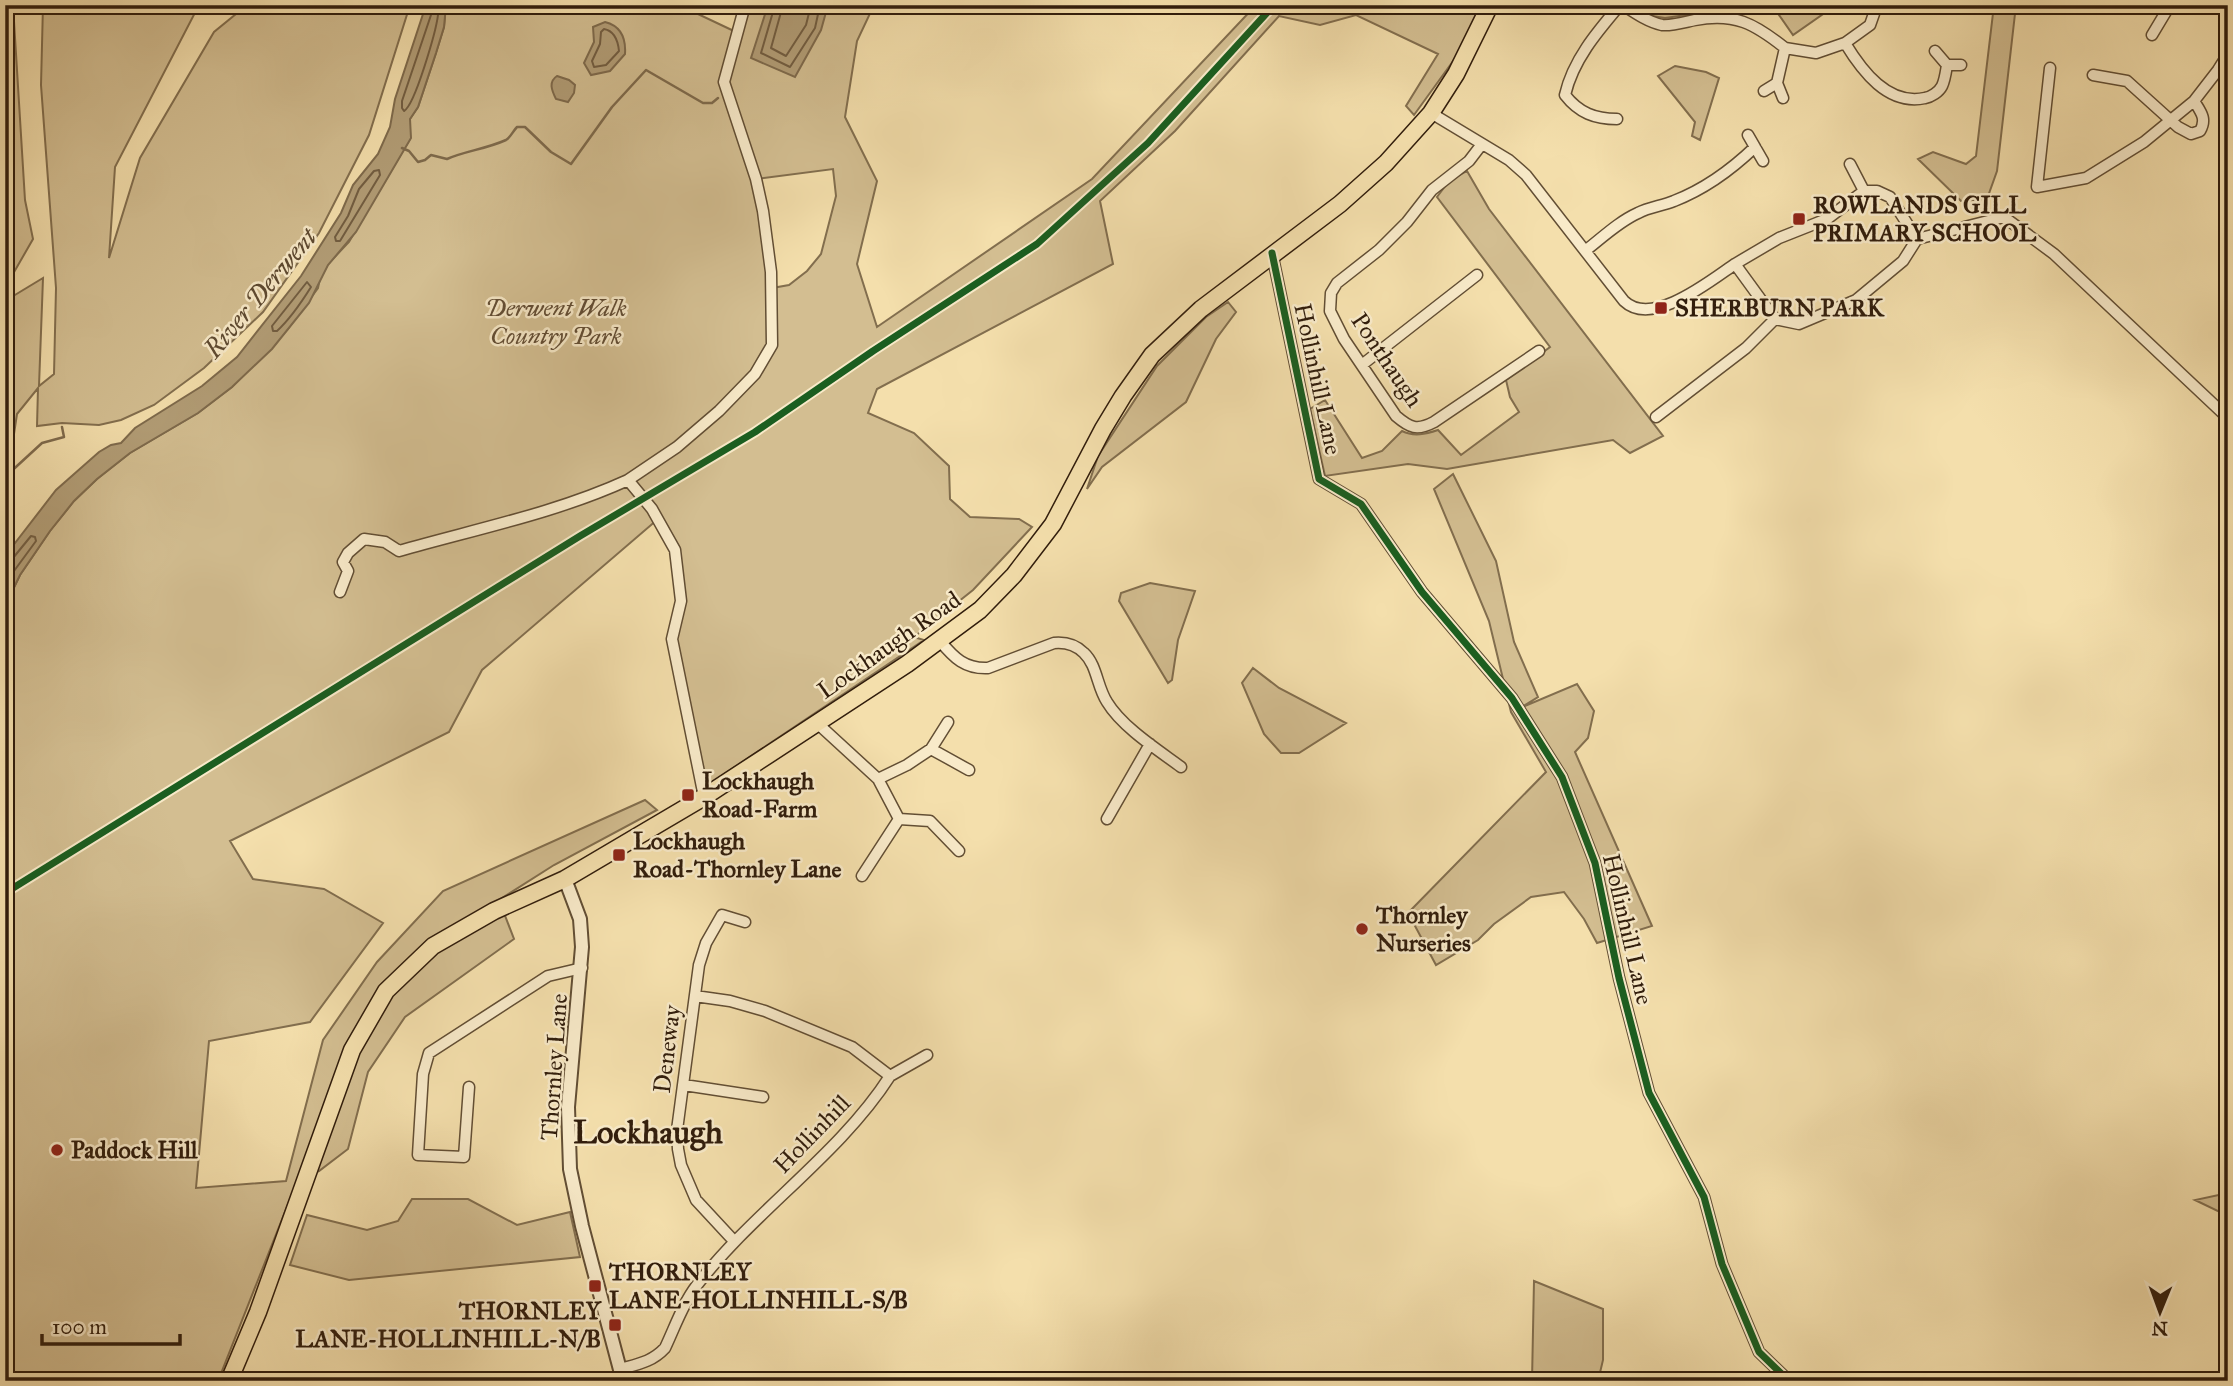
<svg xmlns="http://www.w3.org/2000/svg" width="2233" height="1386" viewBox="0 0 2233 1386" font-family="'IM FELL Great Primer',serif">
<rect width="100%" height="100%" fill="#f4dfac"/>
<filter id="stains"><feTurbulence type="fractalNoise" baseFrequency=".00286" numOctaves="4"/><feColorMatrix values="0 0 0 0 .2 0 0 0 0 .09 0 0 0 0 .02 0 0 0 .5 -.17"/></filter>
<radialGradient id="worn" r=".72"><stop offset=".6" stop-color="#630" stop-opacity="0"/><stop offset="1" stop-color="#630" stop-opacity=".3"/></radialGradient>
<path fill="#d3be91" stroke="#826e4e" stroke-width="2" fill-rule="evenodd" d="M5,5h8l12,195 8,39 -24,42 -4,1z
M43,5h156l-84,162 -6,91 31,-100 74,-126 33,-27h163l-41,130 -50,98 -56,79 -59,56 -50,37 -33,15 -22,5 -37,-2 -25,3 1,-38 -21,26 -6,40 -6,12v-165l38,-23 -4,108 15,-12 2,-86 -15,-203z
M446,5h233l57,27 9,-27h129l-17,36 -12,76 32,64 -20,83 20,63 215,-148 164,-174h225l-25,52 -42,58 -8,-9 32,-52 -82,-39 -36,10 -41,-9 -104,115 -75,70 13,63 -236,125 -9,24 46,20 35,33 1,33 20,18 49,2 13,8 -59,63 -59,47 10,3 -216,145 -6,4 -30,-150 9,-38 -6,-51 -17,-31 -176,151 -33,62 -219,109 23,38 71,10 59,34 -73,99 -101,19 -13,147 90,-7 37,-141 54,-78 66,-71 202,-91 12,10 -103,55 -55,35 15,39 -109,78 -37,55 -20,77 -29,22 -21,8 -80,202h-213v-775l15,-31 30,-44 24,-30 23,-22 33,-26 68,-40 34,-26 55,-57 31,-42 2,-10 8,-14 21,-22 61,-103v-20l8,-12 18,-54 8,-26zM833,169l3,27 -15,58 -14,17 -18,14 -17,3 -16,-109z
M1637,5h83l-5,6 -50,7 -13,-2z
M1772,5h64l-43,30z
M1994,5h22l-19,166 -10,28 -26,2 -43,-42 15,-7 33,12 10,-8z
M1675,66l31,6 13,6 -19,62 -8,-4 3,-14 -37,-46z
M1467,171l22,38 174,227 -33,17 -17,-13 -166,29 -39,-5 -83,12 -15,-67 15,-9 37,58 20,-7 20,-20c12,6 24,3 36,-1l23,25 58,-43 -9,-15 -4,-17 44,-33 -113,-150 12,-16z
M1228,302l8,10 -20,27 -30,63 -84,65 -15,22 11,-33 59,-90 49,-49z
M1453,474l43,87 18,81 24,55 -18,11 57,-24 17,27 -6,27 -13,14 77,174 -55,17 -13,-24 -20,-27 -33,5 -37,27 -16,16 -42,25 -28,-52 138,-141 -35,-60 -22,-91 -55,-132z
M1150,583l45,8 -17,49 -6,40 -4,3 -49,-82 2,-8z
M1253,668l26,20 67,35 -47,30h-18l-17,-19 -22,-51z
M2228,1193v23l-33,-16z
M412,1199h56l49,26 53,-13 10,45 -231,23 -59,-15 17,-50 60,15 31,-9z
M1534,1281l69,28v51l-5,21h-66z"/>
<path fill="#b29d76" stroke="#7e6a4c" stroke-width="2" d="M426,5h20l-2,22 -8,26 -18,54 -8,12 1,19 -55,94 -28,33 -19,38 -37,46 -40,38 -34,26 -68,40 -33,26 -23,22 -24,30 -30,44 -15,31v-50l51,-66 43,-38 12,-7 10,-2 14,-15 67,-42 35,-29 64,-81 40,-63 12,-28 25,-31 12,-27 5,-28z
M768,5h60l-7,25 -26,47 -44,-19z
M605,22c16,4 21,17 20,32l-15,17 -19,4 -7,-12 10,-21 -1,-15z
M557,76l12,4 6,5 -1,8 -6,9 -12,-3c-4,-8 -8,-17 1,-23z"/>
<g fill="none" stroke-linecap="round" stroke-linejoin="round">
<path stroke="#725d41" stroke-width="2" d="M775,5l-14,48 29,14 25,-39 5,-23
M783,5l-12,43 15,8 20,-31 5,-20
M432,12h4l2,3c-2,16 -23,90 -34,96l-2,-3v-7z
M604,29c11,2 14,12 15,22l-13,14 -12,2 -2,-6 8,-17 1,-12z
M379,170l1,5 -40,66h-4l-1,-4 13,-21 11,-27 15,-18z
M307,282l4,5c-10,16 -21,32 -34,44h-4l-1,-5z
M5,560l8,-2 18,-22 4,1 1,4 -22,30 -9,19"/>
<path stroke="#7e6a4c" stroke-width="2.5" d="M402,148l7,3 9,11 7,-2 6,-5 16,4c18,-8 39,-10 59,-19 4,-2 7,-9 11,-13h8l26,25 20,12 41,-57 34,-37 57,33h9l6,-5
M5,477l37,-34 22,-6 -2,-10"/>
<g stroke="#624e34" stroke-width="13">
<path id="minor" d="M1623,5c12,8 25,17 39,20 10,1 23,-3 33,-5 39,-8 60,4 90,28
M2222,5l6,10
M2152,35l18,-30
M1845,43c17,28 43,63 80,55 6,-1 14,-6 17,-12 3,-6 4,-15 5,-21l-12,-14
M1947,65h14
M2050,68l-13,119 49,-9 58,-36 50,-41 24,-31 10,-16
M2093,75l34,6 51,46 13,7 9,-3c7,-12 1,-19 -6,-30
M1764,91l13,-8
M1783,98l-6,-15 8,-35 31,5 29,-10 25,-18 7,-20
M1431,113l78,47 17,15 98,126c28,27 86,-20 111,-37l40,55 24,5 57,-24 47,-39 14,-22
M1617,119c-22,0 -38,-6 -52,-24 8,-35 32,-63 55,-90
M1748,135l15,26
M1482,144l-13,17 -37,29 -25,32 -28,28 -42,33 -6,10 -1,18 14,28 52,77c14,12 21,15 38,6l105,-71
M1850,164l14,27
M1917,239l87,-22 50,37 174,164
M1585,251c17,-13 33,-29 53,-38 11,-6 24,-7 36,-12 31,-12 57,-31 81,-54
M1272,253l47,226 42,25 61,88 90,106 50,79 33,86 24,115 30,115 55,104 18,67 37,88 30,29
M1735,264l44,-26 48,-19 37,-28h13l13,6 27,42
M1363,364l114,-89
M1656,417l90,-69 29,-29
M340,592l8,-21 -5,-9 5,-9 16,-14 21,3 14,9c77,-22 157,-38 229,-71
M940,641c14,17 25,28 48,27l66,-25c11,-1 21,1 30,10 13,12 13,34 23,49 15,25 51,48 74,65
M817,723l61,56 29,-14 24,-16 38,21
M931,749l17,-27
M704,797l-32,-158 9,-38 -6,-51 -23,-41 -24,-29 49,-33 42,-36 36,-37 17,-29 -1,-73 -8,-61 -7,-32 -32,-97 21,-77
M899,819l31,2 29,30
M1107,819l43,-75
M862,876l37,-57 -21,-40
M890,1076l37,-21
M684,1085l79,12
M469,1087l-5,70 -46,-2 5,-81 6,-21 119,-77 34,-8
M734,1241l-38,-41 -15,-35 -3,-16 -1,-19 22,-165 7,-22 16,-28 23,7
M620,1369c18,-5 32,-7 45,-21 10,-21 18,-45 32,-63 57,-74 143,-131 193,-209l-38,-29 -87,-36 -35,-10 -35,-5
M2227,1381h1"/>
</g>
<g stroke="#624e34" stroke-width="16">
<path id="tertiary" d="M565,879l15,40 2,28 -14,160 2,62 12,57 41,155"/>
</g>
<g stroke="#311d0c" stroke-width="19">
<path id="primary" d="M229,1381l29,-69 94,-262 34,-59 47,-45 61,-35 71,-32 139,-82 203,-133 73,-54 34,-35 39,-51 50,-95 20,-33 29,-41 49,-46 139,-105 46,-41 45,-50 25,-39 34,-69"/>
</g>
<use href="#minor" stroke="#f8eac9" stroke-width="10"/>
<use href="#tertiary" stroke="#f8eac9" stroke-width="12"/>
<use href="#primary" stroke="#f4dfac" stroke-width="16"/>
<g stroke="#f8eac9" stroke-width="11">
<path id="cycleway" d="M1272,253l47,226 42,25 61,88 90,106 50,79 33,86 24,115 30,115 55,104 18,67 37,88 30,29
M5,893l575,-357 175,-104 118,-81 164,-107 111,-101 126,-138"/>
</g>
<use href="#cycleway" stroke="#1b5e20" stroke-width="7"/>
</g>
<g fill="#8f2418" stroke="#f8eac9" stroke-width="2.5">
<rect x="1792" y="212" width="14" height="14" rx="3.5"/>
<rect x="1654" y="301" width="14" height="14" rx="3.5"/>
<rect x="681" y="788" width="14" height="14" rx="3.5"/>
<rect x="612" y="848" width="14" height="14" rx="3.5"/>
<circle cx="1362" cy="929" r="7"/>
<circle cx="57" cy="1150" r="7"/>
<rect x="588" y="1279" width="14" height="14" rx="3.5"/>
<rect x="608" y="1318" width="14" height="14" rx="3.5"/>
</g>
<g text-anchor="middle" stroke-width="5" stroke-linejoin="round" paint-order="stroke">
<g font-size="24" font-weight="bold" fill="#311d0c" stroke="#f8eac9" text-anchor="start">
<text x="1813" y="213">ROWLANDS GILL<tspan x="1813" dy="28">PRIMARY SCHOOL</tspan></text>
<text x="1675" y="316">SHERBURN PARK</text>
<text x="702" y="789">Lockhaugh<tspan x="702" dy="28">Road-Farm</tspan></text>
<text x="633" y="849">Lockhaugh<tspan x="633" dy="28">Road-Thornley Lane</tspan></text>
<text x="1376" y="923">Thornley<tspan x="1376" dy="28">Nurseries</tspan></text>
<text x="71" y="1158">Paddock Hill</text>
<text x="609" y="1280">THORNLEY<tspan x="609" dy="28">LANE-HOLLINHILL-S/B</tspan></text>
<text x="601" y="1319" text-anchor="end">THORNLEY<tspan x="601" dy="28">LANE-HOLLINHILL-N/B</tspan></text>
</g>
<g font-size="24" font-style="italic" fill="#624d34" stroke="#f8eac9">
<text x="556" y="316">Derwent Walk<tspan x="556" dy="28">Country Park</tspan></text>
</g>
<g font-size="24" fill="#311d0c" stroke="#f8eac9">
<text transform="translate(1387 360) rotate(56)" y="8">Ponthaugh</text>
<text transform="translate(1318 379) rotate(78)" y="8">Hollinhill Lane</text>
<text transform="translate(889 645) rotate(-35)" y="8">Lockhaugh Road</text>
<text transform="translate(1628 929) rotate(77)" y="8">Hollinhill Lane</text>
<text transform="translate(667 1049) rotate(-83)" y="8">Deneway</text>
<text transform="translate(554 1067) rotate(-86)" y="8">Thornley Lane</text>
<text transform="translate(812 1134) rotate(-46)" y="8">Hollinhill</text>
</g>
<g font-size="26" font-style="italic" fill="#5e4a31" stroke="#f8eac9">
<text transform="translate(260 293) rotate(-50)" y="9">River Derwent</text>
</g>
<g font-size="32" font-weight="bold" fill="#311d0c" stroke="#f8eac9">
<text x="648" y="1143">Lockhaugh</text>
</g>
</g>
<rect width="2233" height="1386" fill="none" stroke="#f4dfac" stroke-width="28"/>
<rect x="7" y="7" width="2219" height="1372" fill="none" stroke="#311d0c" stroke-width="3.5"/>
<rect x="14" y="14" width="2205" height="1358" fill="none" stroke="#311d0c" stroke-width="2"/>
<g transform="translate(2160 1312) rotate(181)" stroke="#f8eac9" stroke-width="5" paint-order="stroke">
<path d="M0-5L12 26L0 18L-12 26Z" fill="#311d0c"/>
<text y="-10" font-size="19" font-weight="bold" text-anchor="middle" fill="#311d0c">N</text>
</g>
<path d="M42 1334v10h138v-10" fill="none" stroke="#311d0c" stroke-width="3.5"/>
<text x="52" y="1334" font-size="21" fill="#311d0c" stroke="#f8eac9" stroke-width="5" paint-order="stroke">100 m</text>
<rect width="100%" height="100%" filter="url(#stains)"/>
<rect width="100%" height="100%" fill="url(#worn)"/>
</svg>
